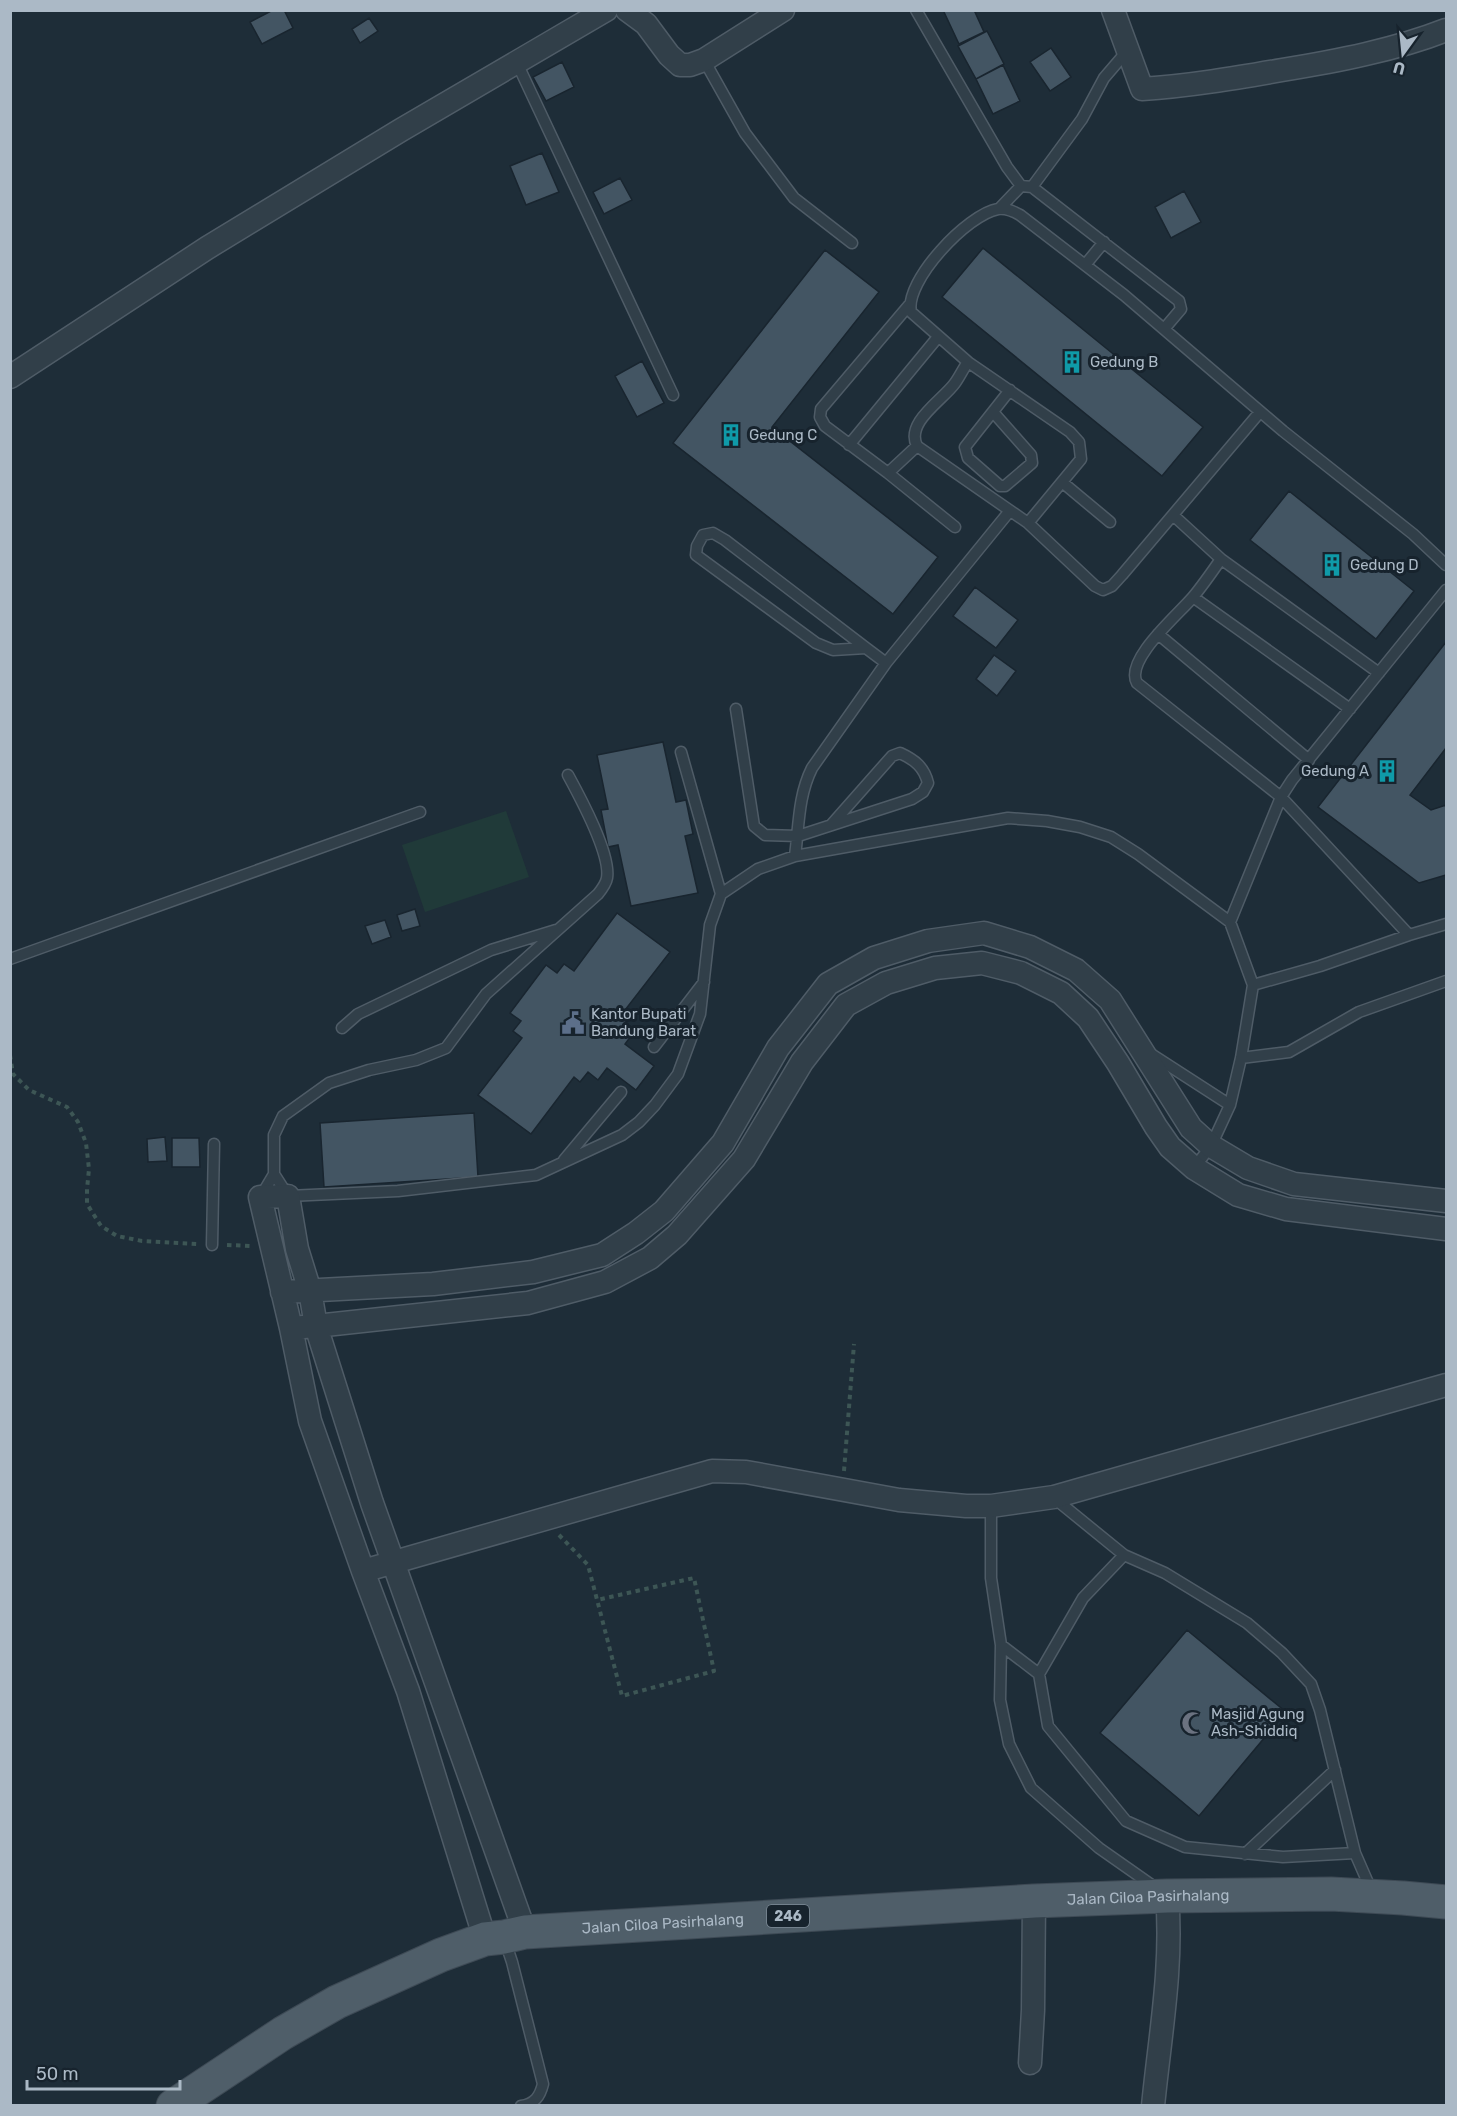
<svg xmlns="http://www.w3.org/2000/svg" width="1457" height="2116" viewBox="0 0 1457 2116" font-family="Rubik,sans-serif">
<rect width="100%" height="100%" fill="#1e2d38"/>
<path fill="#203a39" d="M506,811l23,66 -104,35 -23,-67z"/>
<path fill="#435563" stroke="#19252f" stroke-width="1.5" d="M273,10h11l9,18 -31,16 -12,-22z
M947,10h27l10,22 -25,12 -15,-32z
M369,18l9,13 -18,12 -8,-14z
M987,31l17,33 -28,15 -18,-33z
M1051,48l20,29 -21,14 -20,-29z
M562,62l12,25 -28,14 -13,-24z
M1003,65l17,36 -27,13 -17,-35z
M542,153l17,39 -33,13 -16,-39z
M620,178l12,22 -28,14 -11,-22z
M1184,191l17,31 -30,16 -16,-31z
M983,248l220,179 -41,49 -220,-179z
M825,250l54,42 -107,135 166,130 -45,57 -220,-171z
M642,361l22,42 -27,14 -22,-41z
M1289,491l125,100 -38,48 -126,-99z
M975,587l43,33 -22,28 -43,-32z
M1446,642v106l-36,47 21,15 15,-5v70l-27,8 -101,-76z
M994,655l22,16 -19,25 -21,-17z
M663,742l13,60 10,-2 7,34 -8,2 13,57 -67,13 -13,-61 -10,2 -7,-37 7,-1 -11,-54z
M415,909l5,17 -18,5 -5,-16z
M617,913l53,39 -45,58 7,5 -8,9 10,8 -9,12 29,22 -18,24 -29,-22 -9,12 -10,-8 -8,10 -6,-5 -43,57 -53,-39 44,-57 -9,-7 8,-10 -11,-8 36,-48 11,8 7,-9 10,7z
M385,920l6,17 -19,7 -7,-18z
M474,1113l4,64 -154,10 -4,-64z
M165,1137l2,24 -19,1 -1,-23z
M172,1138h27l1,29h-28z
M1187,1630l99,82 -87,104 -99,-83z"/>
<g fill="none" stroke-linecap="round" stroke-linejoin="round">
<g stroke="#4f5c67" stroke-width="13">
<path id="lane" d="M916,10l91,157 14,19
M704,60l41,73 49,65 58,45
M517,63l156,332
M1032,187l50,-68 22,-41 24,-28
M999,209l22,-23 11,1 147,114 2,8 -17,20
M1085,265l19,-23
M910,304l-89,105 -1,8 5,9 63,47 29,-27
M968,362l102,70 9,10 2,17 -53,64
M993,412l38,43 1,8 -27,23h-5l-32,-28 -3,-11 45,-57
M1260,412l-138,163 -10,11 -9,4 -8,-4 -67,-63 -111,-77c-12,-24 26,-46 38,-63 5,-7 8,-14 13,-21l-57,-50c-7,-31 57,-98 87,-103 8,-1 15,2 22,6l104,80 159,136 130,103 33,31
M849,445l89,-108
M888,473l67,54
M1062,482l48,40
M1173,515l48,44c-9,13 -18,26 -28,38 -14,17 -69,63 -56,86l144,114 128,138
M1221,559l158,114
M1193,597l157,112
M1158,634l151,126
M866,648l-33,2 -17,-7 -120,-88 1,-9 6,-11 10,-2 12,7 141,108 20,15
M736,709l18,117 11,9 33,1 114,-37 11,-7 5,-9c-4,-16 -13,-23 -28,-30l-8,3 -61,69
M681,752l40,142
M795,856c4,-30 3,-60 17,-88l74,-105 123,-151
M1230,922l51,-125 11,-17 154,-190
M10,959l410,-147
M1253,985l67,-19 89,-31 37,-11
M342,1028l16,-14 133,-64 65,-20
M654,1047l50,-65
M1151,1054l79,51
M1241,1058l48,-6 70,-40 87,-31
M564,1160l57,-68
M274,1174l14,22 110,-5 138,-16 86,-40 17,-13 16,-17 23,-31 22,-60 10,-89 11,-31 37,-25 37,-13 213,-38 39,3 33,6 31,10 27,17 92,68 23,63 -12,73 -11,47 -19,41 -17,22
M261,1196l13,-22v-39l9,-19 46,-33 40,-13 47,-10 30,-12 40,-54 112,-100c4,-5 8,-10 9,-16 4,-24 -27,-81 -39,-103
M212,1245l2,-101
M1054,1498l70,57
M991,1506v72l10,67 -1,55 9,44 22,44 68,60 57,40
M1001,1645l38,29
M1355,1853l-72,4 -98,-10 -59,-26 -78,-95 -9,-52 44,-76 41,-43 41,18 82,50 35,30 29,31 9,26 35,143 17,39
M1245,1854l90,-84
M505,1941l7,21 31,122c-3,12 -8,20 -22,22"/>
</g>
<g stroke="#4f5c67" stroke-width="25">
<path id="street" d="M627,10l19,14 23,31 11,10h10l14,-5 79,-50
M1113,10l29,79c47,-3 94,-11 140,-19 55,-9 113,-20 164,-40
M10,377l197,-129 194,-118 205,-120
M282,1292l151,-8 100,-12 69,-17 34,-22 28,-22 59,-68 55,-95 50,-64 46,-26 54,-17 56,-8 46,14 46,23 34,30 81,128 20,18 37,22 46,16 152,17
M291,1328l25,-2 -6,-35 -13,-42 -9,-53 -28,1 31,131 19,93 53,150 45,120 77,248
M363,1571l349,-100 34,1 153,28 67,6h25l63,-9 392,-112
M525,1932l-153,-429 -56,-177 212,-23 77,-21 45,-24 27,-23 67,-76 58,-97 44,-57 40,-22 49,-15 47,-5 39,10 40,20 27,25 30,45 38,64 14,20 24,21 44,27 48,14 160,20
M1030,2063l3,-53 1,-109
M1153,2106c7,-71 20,-140 14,-210"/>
</g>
<g stroke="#3e4a55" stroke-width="35">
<g id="primary">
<path id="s1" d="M173,2106l110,-73 54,-31 104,-47 44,-16 19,-2 21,-5 509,-31 133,-5 164,-2 72,4 43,4"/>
</g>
</g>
<path stroke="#3d5655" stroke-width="4" stroke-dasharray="4.5 4.5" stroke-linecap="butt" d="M10,1055l3,19 16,16 38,17 11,15 8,21 3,26 -2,20v15l14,22 16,10 25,5 56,3
M227,1245l25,1
M844,1471l10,-127
M559,1535l29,30 34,131 92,-25 -20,-93 -97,22"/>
<use href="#lane" stroke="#313f49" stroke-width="10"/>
<use href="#street" stroke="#313f49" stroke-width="22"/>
<use href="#primary" stroke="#4f5e69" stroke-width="33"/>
</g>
<defs>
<g id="building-bare" transform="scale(1.8)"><path d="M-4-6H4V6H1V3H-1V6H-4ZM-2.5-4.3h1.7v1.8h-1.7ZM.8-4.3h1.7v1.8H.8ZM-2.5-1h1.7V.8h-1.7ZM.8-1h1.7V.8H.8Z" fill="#0f9aa8" stroke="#17232d" stroke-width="2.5" paint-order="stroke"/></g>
<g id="civic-bare" transform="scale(1.8)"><path d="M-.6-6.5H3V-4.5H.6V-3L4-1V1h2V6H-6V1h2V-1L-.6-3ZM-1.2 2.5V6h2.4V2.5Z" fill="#5c6f8a" stroke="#17232d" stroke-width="2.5" paint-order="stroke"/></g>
<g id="mosque-bare" transform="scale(1.8)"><path d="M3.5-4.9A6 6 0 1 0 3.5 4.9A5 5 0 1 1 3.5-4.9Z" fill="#6b7280" stroke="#17232d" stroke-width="2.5" paint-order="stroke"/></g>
</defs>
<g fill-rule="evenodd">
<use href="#building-bare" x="1072" y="362"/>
<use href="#building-bare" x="731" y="435"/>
<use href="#building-bare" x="1332" y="565"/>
<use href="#building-bare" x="1387" y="771"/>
<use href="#civic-bare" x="573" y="1023"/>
<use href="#mosque-bare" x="1193" y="1723"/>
</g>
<g text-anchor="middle" stroke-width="6" stroke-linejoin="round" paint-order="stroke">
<rect fill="#17232d" stroke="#7f8c98" stroke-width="1.5" x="767" y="1905" width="42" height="22" rx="4.5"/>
<g font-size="14" font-weight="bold" fill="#abb9c6">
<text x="788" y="1921">246</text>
</g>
<g font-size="15" fill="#abb9c6" stroke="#17232d" text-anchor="start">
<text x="1090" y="367">Gedung B</text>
<text x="749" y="440">Gedung C</text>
<text x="1350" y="570">Gedung D</text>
<text x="1369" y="776" text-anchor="end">Gedung A</text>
<text x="591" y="1019">Kantor Bupati<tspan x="591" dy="17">Bandung Barat</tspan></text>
<text x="1211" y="1719">Masjid Agung<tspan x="1211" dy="17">Ash-Shiddiq</tspan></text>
</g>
<g font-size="15" fill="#abb9c6" stroke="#17232d">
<text dy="5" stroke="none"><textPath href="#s1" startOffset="1020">Jalan Ciloa Pasirhalang</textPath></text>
<text dy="5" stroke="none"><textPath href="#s1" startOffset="534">Jalan Ciloa Pasirhalang</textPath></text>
</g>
</g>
<rect width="1457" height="2116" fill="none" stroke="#abb9c6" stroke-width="24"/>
<g transform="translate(1403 54) rotate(195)" stroke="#17232d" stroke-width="4.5" paint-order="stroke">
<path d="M0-4.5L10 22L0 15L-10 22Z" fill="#abb9c6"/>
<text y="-9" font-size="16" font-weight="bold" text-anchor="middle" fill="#abb9c6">U</text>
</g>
<path d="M27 2080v9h153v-9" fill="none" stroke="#abb9c6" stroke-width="3"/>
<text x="36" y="2080" font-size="18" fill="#abb9c6" stroke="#17232d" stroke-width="4.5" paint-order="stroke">50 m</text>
</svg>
